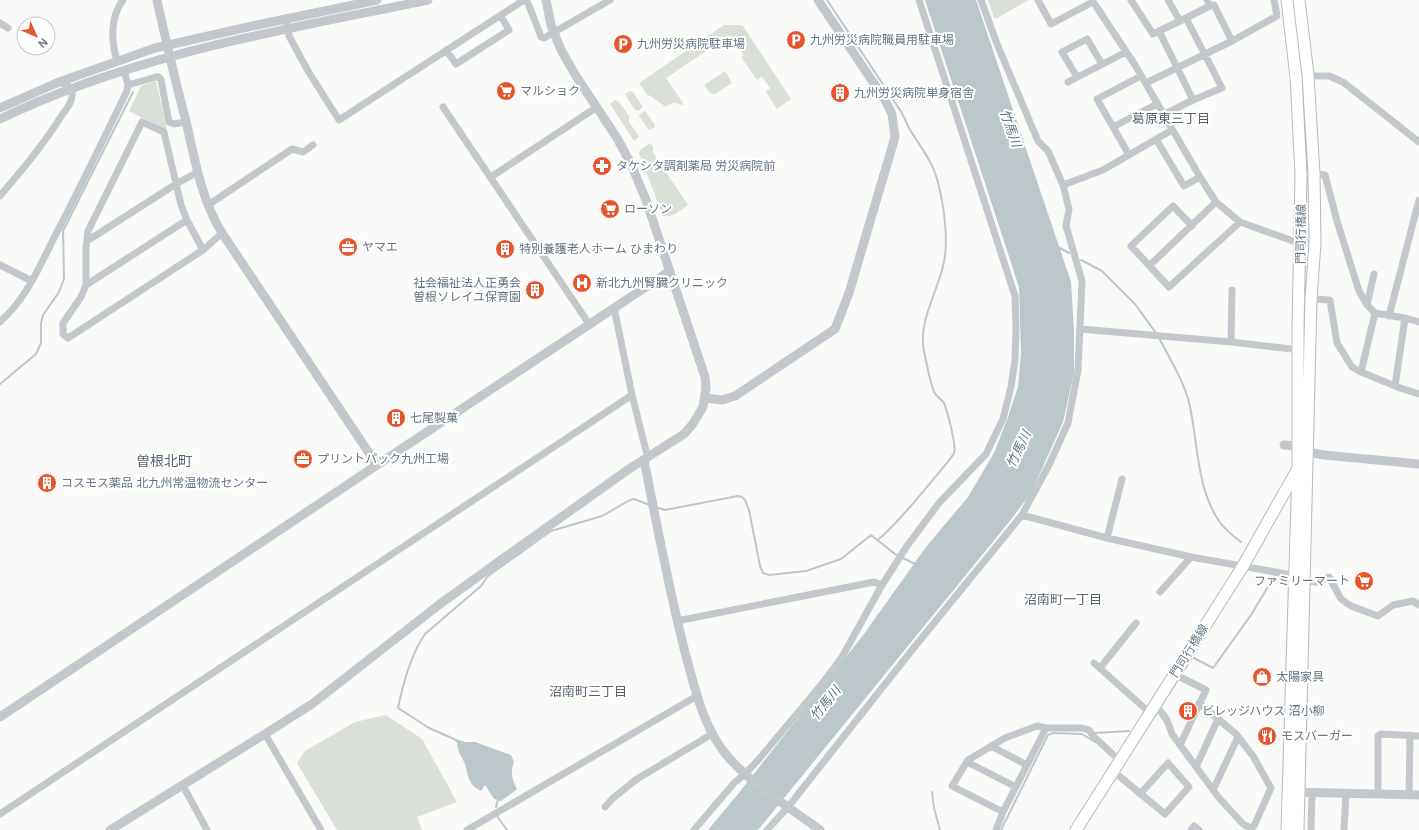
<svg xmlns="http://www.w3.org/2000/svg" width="1419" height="830" viewBox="0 0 1419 830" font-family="Helvetica,'Noto Sans JP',sans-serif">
<rect width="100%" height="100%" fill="#fafaf8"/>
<path fill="#dadfd7" d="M988,0h41l-32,18h-3z
M724,25h16l3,1 48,73 -14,10 -11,-17 4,-4 -8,-11 -5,3 -16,-23 3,-2 -14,-20 -64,43 17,25 -1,3c-5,-5 -11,-3 -16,1l-17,-12 -1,1 -9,-13z
M725,71l7,12 -17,11 -5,-1 -6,-8z
M156,81l11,48 -2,1 -36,-19 12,-25z
M630,91l3,1 10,15 -5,4 -3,-1 -9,-14 -1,-2z
M615,100l4,2 10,14v6l10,14 -1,2 -4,3 -24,-37z
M644,111l2,1 9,13v2l-5,3 -2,-1 -9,-13 1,-2z
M650,143l3,4v6l35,52c-7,5 -16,13 -25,11l-24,-63 1,-3z
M386,715l36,24 35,63 -40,15 5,13h-85l-40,-67 8,-12 50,-29z"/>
<path fill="#bbc7cb" d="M925,0h51l95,282 3,48v43l-11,49 -32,71 -22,29 -251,308h-50l30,-36 126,-160 62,-87 42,-50 26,-44 14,-36 10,-30 3,-34 -2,-66z
M456,739l9,3h10l36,13 3,7c-4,9 -2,18 3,27l-1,1 -15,11 -7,-2 -9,-14 -4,6c-13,-6 -13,-16 -16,-27 -2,-5 -6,-10 -7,-15 -1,-4 0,-6 -2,-10z"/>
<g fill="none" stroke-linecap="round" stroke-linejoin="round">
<path stroke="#bbc7cb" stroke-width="2" d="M827,0l73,110c4,6 6,12 9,18 8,14 19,27 25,42 9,24 16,71 9,96 -6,27 -25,56 -19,85 3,13 5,28 10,41 2,4 7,7 10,11 3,7 13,44 10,50 -3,6 -9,12 -13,17 -19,23 -41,51 -63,70
M1058,247l11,6
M1081,260l21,11 33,33 21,29
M1159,338c11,21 24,42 30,64 9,39 7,82 28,116 6,10 15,17 24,24
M0,384l36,-30 5,-11v-20l2,-8 16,-23 5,-13 -1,-48 70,-139
M656,507l9,3 73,-14 4,1 3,3 4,10 11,56 3,7 6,2 37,-4 35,-12 30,-24 24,19 20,10
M1160,708l32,-51 21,11 38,-53 24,-40
M1152,720l6,-8
M1095,733l34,-2
M459,743l-5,-4 -25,-11 -31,-20c5,-24 13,-54 27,-74l56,-48 7,-10 63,-45 51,-15 28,-16 4,-1 16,6
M932,792l2,16 6,22
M496,807l2,-8
M497,816l10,14
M1001,830l47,-95 5,-2 29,1 13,8"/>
<g stroke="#b5babe" stroke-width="13">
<path id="primary" d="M1287,0l9,77 5,97 -3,154v141l-11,361
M1076,830l167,-264 54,-96
M1298,830l13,-531 4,-56 -1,-69 -6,-99 -9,-75"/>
</g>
<path stroke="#c3c8cc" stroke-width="7" d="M524,0l4,3 12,31 1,3 3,1 66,-38
M1038,0l13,24 42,-22
M1092,0l43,65 65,112 16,25 24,20 53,19 22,2
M1131,0l22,34 6,-3 34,69 -30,15
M1168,0l12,21 6,-3 36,70 -29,12
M1210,6l4,-1 18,36
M1186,18l24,-12 -3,-6
M0,23l8,5
M287,25l2,11 19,35 31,49 185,-120
M1159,31l21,-10
M446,50l10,14 53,-34 -8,-14
M117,61c-6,-20 -7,-44 6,-61
M1305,76h24l14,6 76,60
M1077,77l-15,-25 25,-13 15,25
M1068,82l58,-30
M1146,83l86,-42 45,-25 -3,-16
M128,85l28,-8h3l2,3 8,42 5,2 12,-2
M443,107l146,217
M1113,127l44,-23
M1156,139l28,47 16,-9
M1129,155l-32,-56 44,-23
M1301,174h13l11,1 12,46 22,70 8,14 8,8 30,5 14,4
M491,177l106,-70
M1063,185l40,-15 69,-40
M0,196c22,-26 44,-52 62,-81 4,-5 10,-12 10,-19 1,-8 -5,-12 -13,-14
M208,205l84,-56 11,3 10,-7
M1192,226l-19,-20 -42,40 38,41 71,-65
M87,241l89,-57 22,-12
M203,250l-16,-30 -6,-15 -17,-73 -22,-10 -54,109 -2,17v37l-5,12 -18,26v11l5,4 135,-88 19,-17
M0,265l32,16
M1150,265l66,-63
M86,285l101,-65
M1299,298l31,2 7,43 15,24 9,5 39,16 19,6
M1367,305l7,-31
M614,308l18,87 14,56 3,6
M1389,316l30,-116
M0,322c28,-25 41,-59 58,-92 24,-46 46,-92 69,-139l1,-6 -4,-15
M1080,329l151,13 79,9
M1231,342l1,-52
M1361,372l14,-59
M1395,386l10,-68
M1022,515l85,23 84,19 107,19
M1107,538l15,-59
M1304,581l13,1 12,-5 12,22 10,7 27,10 15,-11 20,-4 6,4
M1160,592l31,-35
M677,621l197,-39 8,3
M1094,663l55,49
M1100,668l36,-45
M1174,674l32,16 -26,55
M1154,705c10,8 14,16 18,29l47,64 24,26 7,4 4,-2 17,-38 -18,-32 -17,-22 -37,-31
M265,734l56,96
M991,746l36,19
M967,762l49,25
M1196,767l22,-48
M1113,771l52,43 24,-27 -21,-24 -28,31
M182,784l25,46
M1213,790l25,-53
M1378,794v-58l3,-2 38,2
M1409,795l1,-60
M605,807l8,-9 24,-19 75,-45
M1003,812l-51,-26 16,-26 37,-22 32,-12 9,2
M0,814l632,-419
M467,830l230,-134
M694,830l40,-47 11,-9 14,-15 62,-74 21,-28 40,-72 25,-39 32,-43 47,-49 17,-35 8,-32 4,-27 1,-32 -1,-32 -96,-296
M767,830l21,-23 124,-157 110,-135 27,-50 19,-42 10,-53 4,-89 -16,-55 3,-17 -6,-24 -15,-34 -10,-10 -41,-97 -16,-44
M996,830l7,-18 43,-84h36l7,2 4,6 26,24
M1191,830l3,-4 5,4
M1311,830l1,-38
M1344,830l2,-37"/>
<path stroke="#c3c8cc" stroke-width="9" d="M157,0c9,41 18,81 29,121 9,39 15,78 36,112l155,232
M0,108l59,-26 96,-34 102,-23 120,-25
M0,119c134,-65 283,-89 428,-119
M705,398l17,2 13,-4 100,-67 14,-36 46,-156 -3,-23 -7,-14 -67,-100
M1284,445l13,1 10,6 17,3 95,9
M644,460c13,65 25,131 42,196 10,36 18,74 43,102 25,28 61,50 91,72
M0,717l377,-252 293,-194
M1292,792l127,3
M110,830l155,-96 47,-30 128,-100 68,-49 121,-86 55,-35 8,-9 11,-18 3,-19 -1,-11 -59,-177 -15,-36 -14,-26 -41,-62 -15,-26 -10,-25 -5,-25"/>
<use href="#primary" stroke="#fff" stroke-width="11"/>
</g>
<defs>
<g id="parking-disc" transform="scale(1)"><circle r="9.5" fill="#e4572e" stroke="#fff"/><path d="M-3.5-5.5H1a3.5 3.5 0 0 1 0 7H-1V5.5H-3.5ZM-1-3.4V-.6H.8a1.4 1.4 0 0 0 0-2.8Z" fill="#fff"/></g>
<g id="supermarket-disc" transform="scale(1)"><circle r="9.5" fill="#e4572e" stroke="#fff"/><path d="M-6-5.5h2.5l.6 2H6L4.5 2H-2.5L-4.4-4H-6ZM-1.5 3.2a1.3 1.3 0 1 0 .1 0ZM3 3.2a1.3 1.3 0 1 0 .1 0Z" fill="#fff"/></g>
<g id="building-disc" transform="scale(1)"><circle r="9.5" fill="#e4572e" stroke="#fff"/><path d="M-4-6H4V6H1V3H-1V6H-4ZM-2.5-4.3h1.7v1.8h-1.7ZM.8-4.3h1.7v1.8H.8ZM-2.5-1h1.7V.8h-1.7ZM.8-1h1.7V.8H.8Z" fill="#fff"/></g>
<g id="pharmacy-disc" transform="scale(1)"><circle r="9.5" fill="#e4572e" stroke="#fff"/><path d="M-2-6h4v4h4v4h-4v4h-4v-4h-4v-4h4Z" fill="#fff"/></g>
<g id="office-disc" transform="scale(1)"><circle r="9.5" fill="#e4572e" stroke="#fff"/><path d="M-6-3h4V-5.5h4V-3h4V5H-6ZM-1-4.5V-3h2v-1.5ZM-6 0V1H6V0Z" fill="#fff"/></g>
<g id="hospital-disc" transform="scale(1)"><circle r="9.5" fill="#e4572e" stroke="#fff"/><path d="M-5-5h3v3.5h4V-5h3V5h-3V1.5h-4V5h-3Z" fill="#fff"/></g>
<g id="shop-disc" transform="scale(1)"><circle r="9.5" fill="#e4572e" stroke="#fff"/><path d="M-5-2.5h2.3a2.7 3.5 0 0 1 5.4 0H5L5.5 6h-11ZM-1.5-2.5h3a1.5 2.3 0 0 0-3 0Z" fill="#fff"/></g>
<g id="restaurant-disc" transform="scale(1)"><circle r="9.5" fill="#e4572e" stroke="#fff"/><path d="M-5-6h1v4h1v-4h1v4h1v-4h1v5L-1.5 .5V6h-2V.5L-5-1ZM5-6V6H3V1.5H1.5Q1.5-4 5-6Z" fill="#fff"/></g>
</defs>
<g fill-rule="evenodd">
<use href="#parking-disc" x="796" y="40"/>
<use href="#parking-disc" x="623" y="44"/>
<use href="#supermarket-disc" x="506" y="91"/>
<use href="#building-disc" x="840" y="93"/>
<use href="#pharmacy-disc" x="602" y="166"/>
<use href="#supermarket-disc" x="610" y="209"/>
<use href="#office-disc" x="348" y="247"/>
<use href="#building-disc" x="505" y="249"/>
<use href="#hospital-disc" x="582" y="283"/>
<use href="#building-disc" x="535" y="290"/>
<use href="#building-disc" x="396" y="418"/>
<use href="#office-disc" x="303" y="459"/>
<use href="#building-disc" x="47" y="483"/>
<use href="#supermarket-disc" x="1364" y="581"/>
<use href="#shop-disc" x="1262" y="677"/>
<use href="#building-disc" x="1188" y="711"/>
<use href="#restaurant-disc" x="1267" y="736"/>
</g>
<g text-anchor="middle" stroke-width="4" stroke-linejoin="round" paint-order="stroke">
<g font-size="12" fill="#657683" stroke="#fff" text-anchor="start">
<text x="810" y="44">九州労災病院職員用駐車場</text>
<text x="637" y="48">九州労災病院駐車場</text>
<text x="520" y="95">マルショク</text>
<text x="854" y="97">九州労災病院単身宿舎</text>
<text x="616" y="170">タケシタ調剤薬局 労災病院前</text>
<text x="624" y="213">ローソン</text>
<text x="362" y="251">ヤマエ</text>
<text x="519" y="253">特別養護老人ホーム ひまわり</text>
<text x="521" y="287" text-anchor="end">社会福祉法人正勇会<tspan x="521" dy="14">曽根ソレイユ保育園</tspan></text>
<text x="596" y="287">新北九州腎臓クリニック</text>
<text x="410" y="422">七尾製菓</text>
<text x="317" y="463">プリントパック九州工場</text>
<text x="61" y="487">コスモス薬品 北九州常温物流センター</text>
<text x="1350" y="585" text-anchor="end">ファミリーマート</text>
<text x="1276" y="681">太陽家具</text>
<text x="1202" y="715">ビレッジハウス 沼小柳</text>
<text x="1281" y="740">モスバーガー</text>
</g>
<g font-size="12" fill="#657683" stroke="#fff">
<text transform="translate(1301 234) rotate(-89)" y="4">門司行橋線</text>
<text transform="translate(1189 651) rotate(-58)" y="4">門司行橋線</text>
</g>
<g font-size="13" fill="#57646e" stroke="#fff">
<text x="1171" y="123">葛原東三丁目</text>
<text x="1063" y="604">沼南町一丁目</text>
<text x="588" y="696">沼南町三丁目</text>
</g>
<g font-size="13" font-style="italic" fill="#60757c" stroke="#fff">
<text transform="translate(1011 128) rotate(71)" y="5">竹馬川</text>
<text transform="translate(1018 449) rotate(-64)" y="5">竹馬川</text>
<text transform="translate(825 703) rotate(-51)" y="5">竹馬川</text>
</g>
<g font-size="14" fill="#57646e" stroke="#fff">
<text x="164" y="466">曽根北町</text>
</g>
</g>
<g transform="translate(36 36) rotate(135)"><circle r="19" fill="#ffffff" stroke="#c1c8cd"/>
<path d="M0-3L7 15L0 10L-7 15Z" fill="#e4572e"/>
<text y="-6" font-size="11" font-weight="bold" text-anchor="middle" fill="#657683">N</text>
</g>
</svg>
